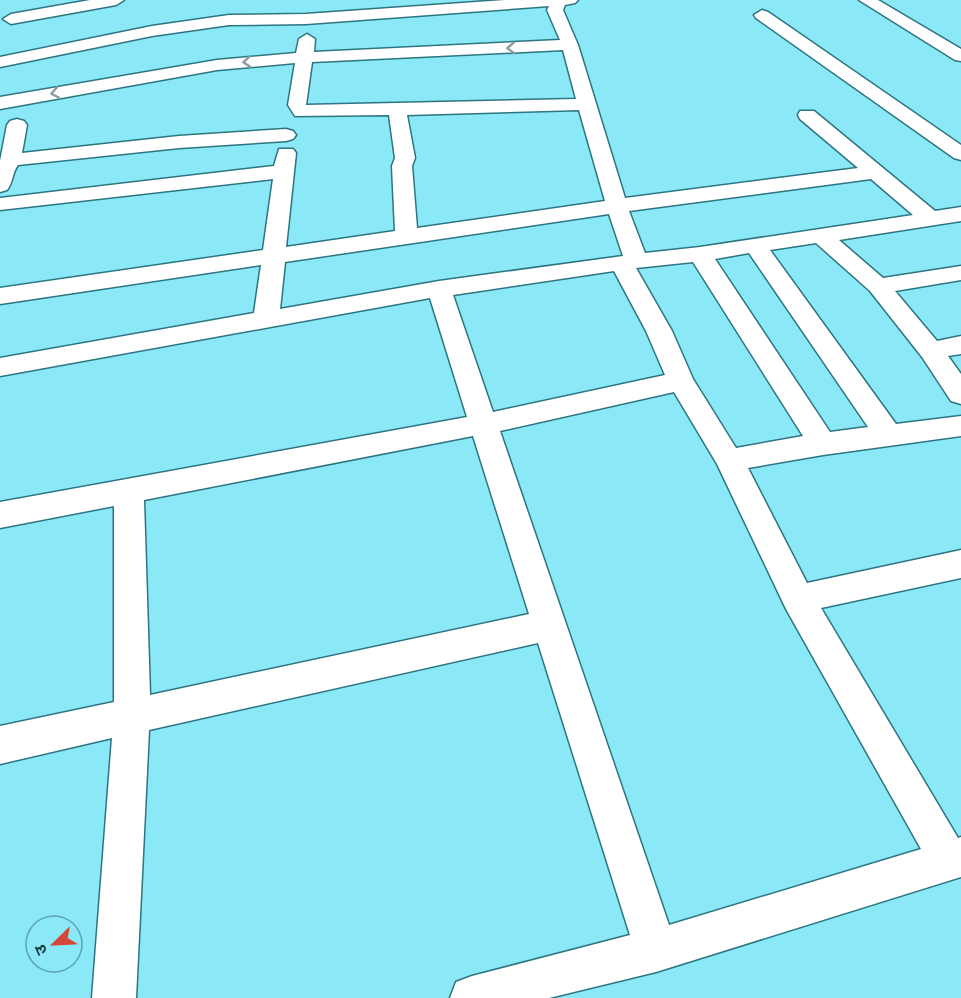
<svg xmlns="http://www.w3.org/2000/svg" width="961" height="998" viewBox="0 0 961 998" font-family="Roboto,'Noto Sans Devanagari',sans-serif">
<rect width="100%" height="100%" fill="#8be8f7"/>
<g fill="none" stroke-linecap="round" stroke-linejoin="round">
<g stroke="#2d7581" stroke-width="3">
<path id="minor" d="M90,0h34l-8,5 -105,19 -8,-5 8,-5z
M505,0h73l-3,3 -10,2 -2,5 15,35 47,153 233,-30 -58,-49 -2,-4 2,-4h14l121,100 26,-4v14l-122,19 44,38 78,-12v14l-66,11 42,50 24,-5v18l-13,2 13,18v30l-10,-3 -29,-44 -52,-66 -54,-48 -46,7 126,174 65,-8v20l-138,19 -75,13 59,115 154,-33v28l-140,30 137,230 3,-1v40l-305,95 -107,26h-99l6,-16 16,-6 158,-41 -92,-292 -389,87 -13,268h-44l20,-260 -112,26v-38l114,-24v-196l-114,22v-26l467,-85 -37,-119 -430,78v-18l254,-45 7,-48 -261,39v-16l263,-38 10,-71 -273,31v-12l274,-32 5,-17h14l3,4 -10,94 109,-16 -3,-65 3,-8 -6,-43 -94,1 -7,-11 7,-42 -78,7 -217,39v-12l217,-37 79,-7 3,-14 8,-5 8,5 -1,13 246,-12 -13,-30 2,-4 -243,18 -77,1 -77,11 -152,31v-10l152,-31 77,-11 77,-1zM563,50l13,49 -270,6 6,-43zM579,110l26,91 -188,27 -5,-62 3,-8 -8,-43zM871,179l42,36 -213,32 -55,6 -16,-42zM609,214l14,42 -184,25 -159,28 5,-47zM749,253l119,174 -38,5 -115,-173zM693,262l110,174 -67,12 -43,-69 -21,-48 -36,-63zM614,271l32,60 19,44 -172,37 -40,-117zM674,392l43,72 69,145 135,240 -252,76 -169,-494zM473,436l56,178 -379,81 -6,-195z
M859,0h19l83,49v12l-6,-1z
M762,10l6,2 193,133v15l-7,-2 -198,-140 -2,-3z
M17,119l7,2 3,4 -5,28 157,-17 107,-7 7,2 3,4 -3,4 -7,2 -107,7 -161,17c-6,8 -5,18 -11,25l-7,2v-31l7,-36 3,-4z"/>
</g>
<use href="#minor" fill="#fff" fill-rule="evenodd"/>
</g>
<defs><path id="oneway-chevron" d="M-2-3.5L2.5 0L-2 3.5" fill="none" stroke-width="1.6" stroke-linecap="round" stroke-linejoin="round" transform="scale(1.5)"/></defs>
<g stroke="#8a9ea2">
<use href="#oneway-chevron" transform="translate(511 48) rotate(178)"/>
<use href="#oneway-chevron" transform="translate(247 62) rotate(175)"/>
<use href="#oneway-chevron" transform="translate(55 93) rotate(169)"/>
</g>
<g transform="translate(54 944) rotate(246)"><circle r="28" fill="#8be8f7" stroke="#5ca4af" stroke-width="1.5"/>
<path d="M0-4.5L10 22L0 15L-10 22Z" fill="#d34638"/>
<text y="-9" font-size="16" font-weight="bold" text-anchor="middle" fill="#163e44">उ</text>
</g>
</svg>
